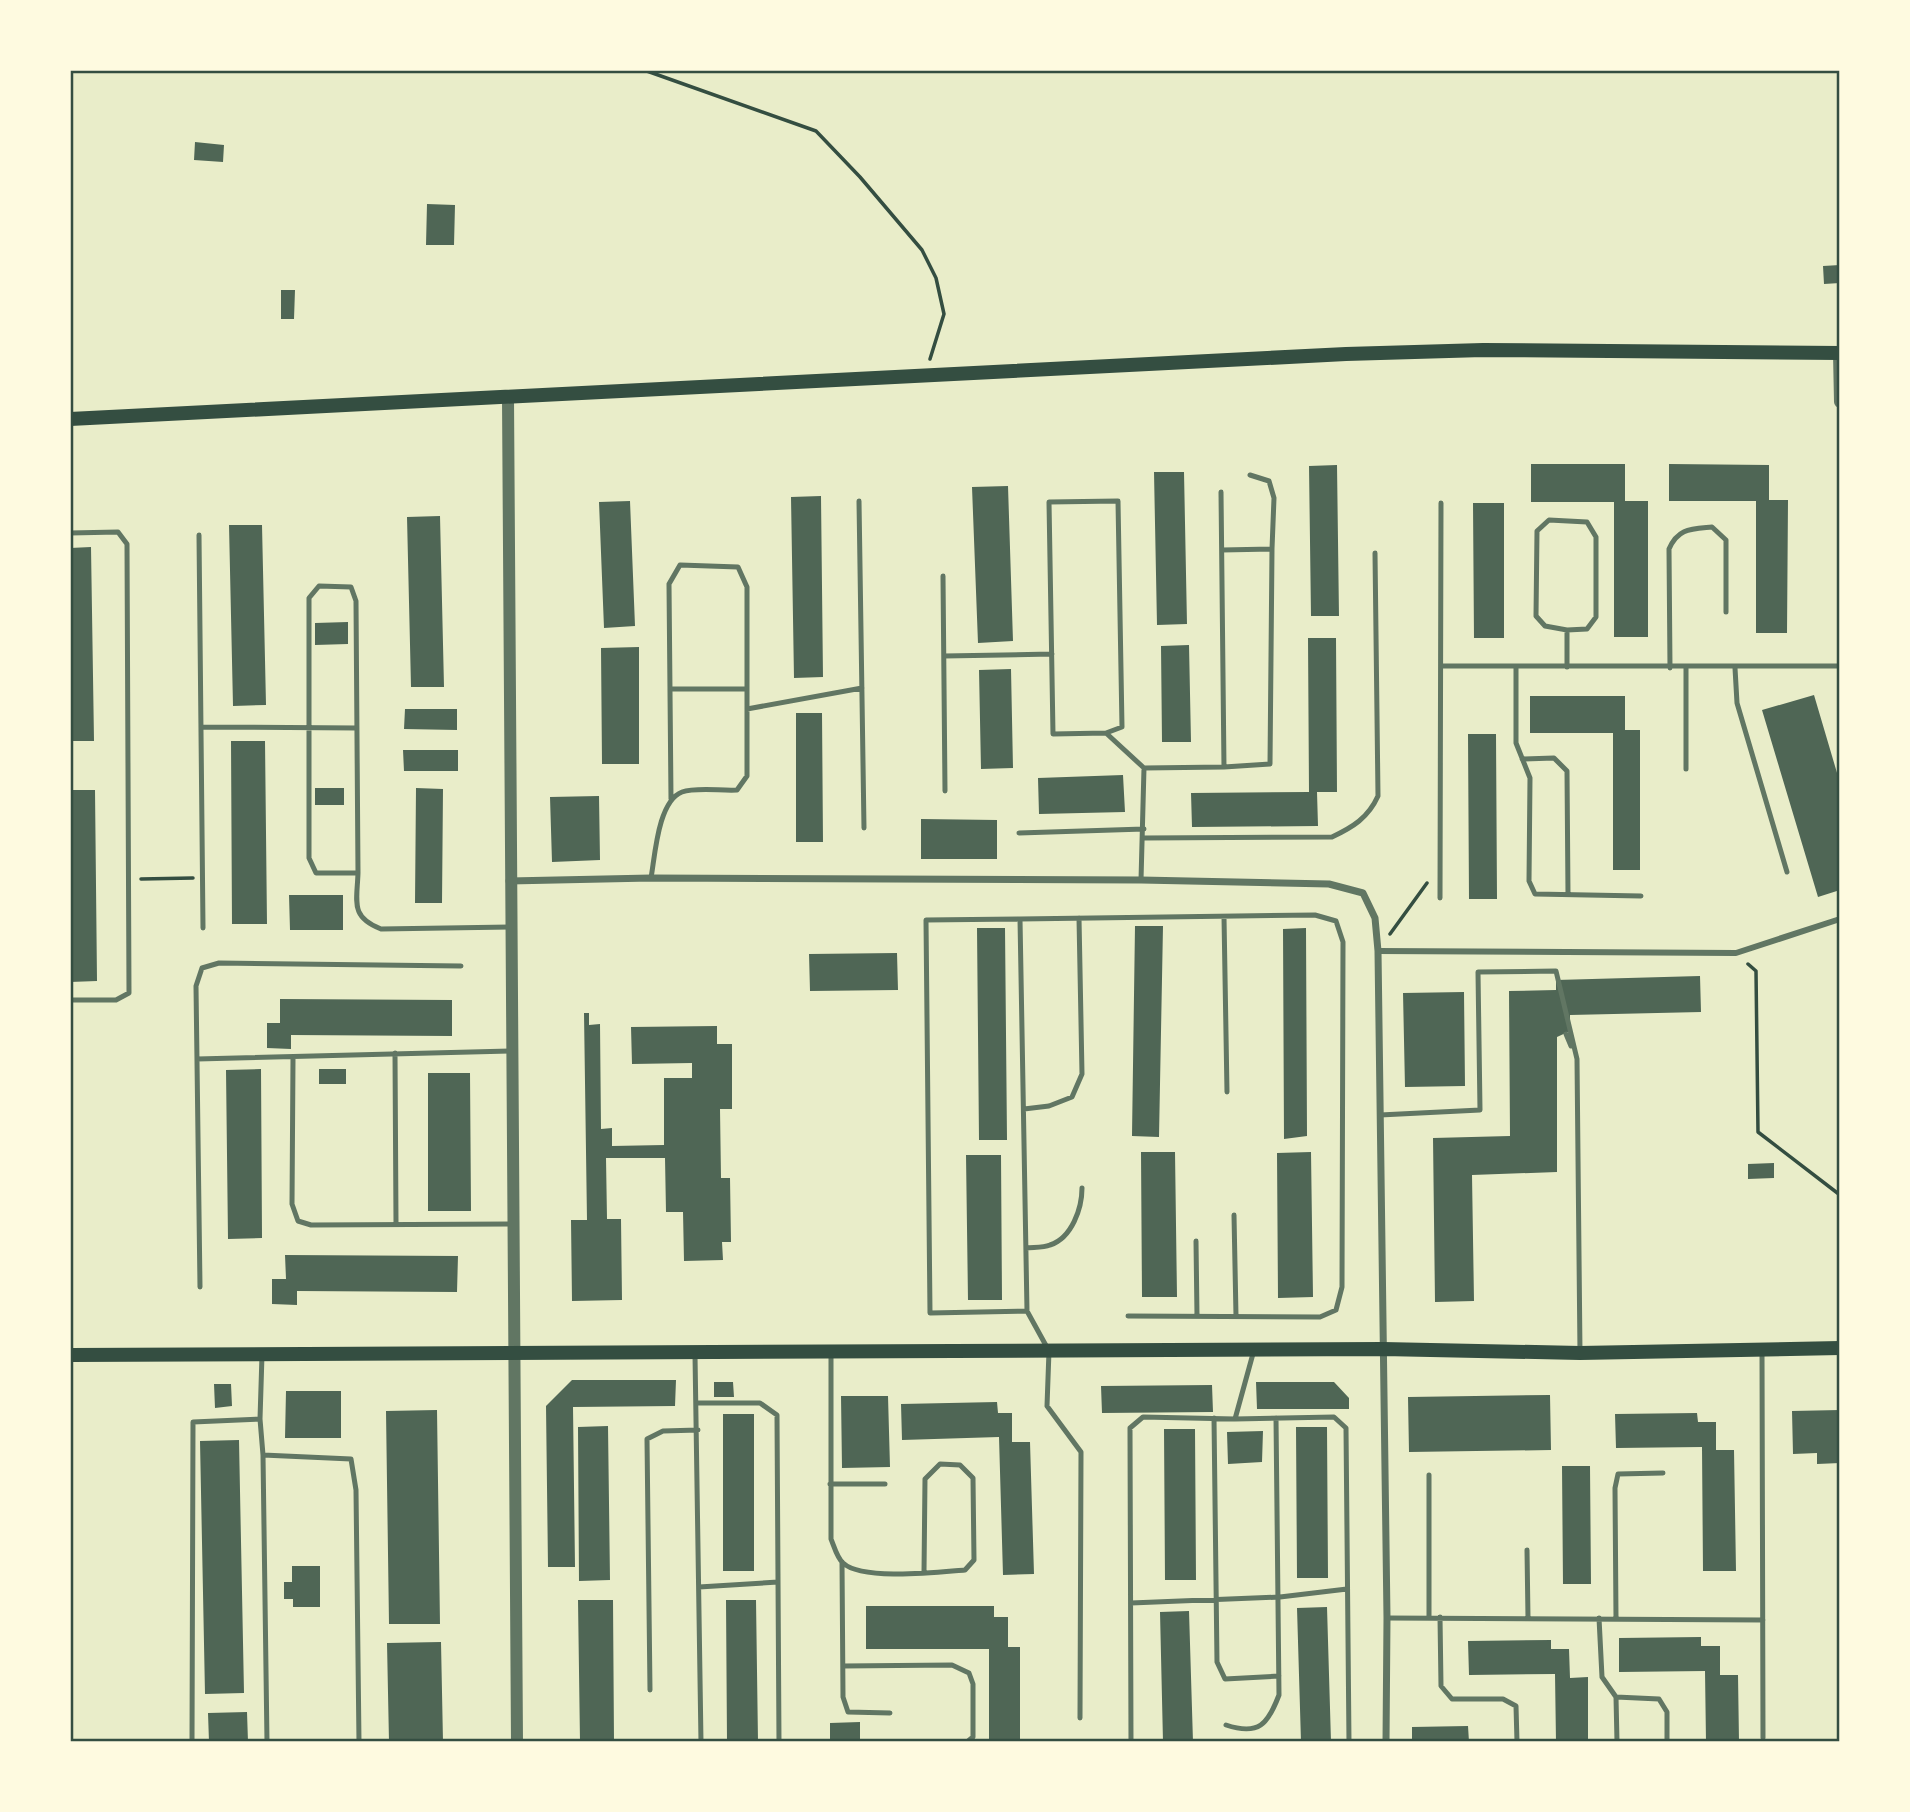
<svg xmlns="http://www.w3.org/2000/svg" width="1910" height="1812" viewBox="0 0 1910 1812" font-family="Manrope,sans-serif">
<rect width="100%" height="100%" fill="#e9edc9"/>
<path fill="#4f6655" d="M195,142l29,3 -1,17 -29,-2z
M427,204l28,1 -1,40h-28z
M1840,265v18l-16,1 -1,-18z
M281,290h14l-1,29h-13z
M1531,464h94v37h23v136h-34v-135h-83z
M1669,464l100,1v35h19l-1,133h-31v-132h-87z
M1337,465l2,151h-28l-2,-150z
M1154,472h30l3,152 -30,1z
M1008,486l5,155 -35,2 -6,-156z
M821,496l2,181 -29,1 -3,-181z
M630,501l5,125 -31,2 -5,-126z
M1473,503h31v135h-30z
M440,516l4,171h-33l-4,-170z
M229,525h33l4,180 -33,1z
M91,547l3,194h-24v-193z
M348,622v22l-33,1v-22z
M1308,638h28l1,154h-20l1,34 -126,1 -1,-34 118,-1z
M1189,645l2,97h-29l-1,-96z
M639,647v117h-37l-1,-116z
M1011,669l2,99 -32,1 -2,-99z
M1814,695l26,88v107l-22,7 -56,-187z
M1530,696h95v34h15v140h-27v-137h-83z
M405,709h52v21l-53,-1z
M796,713h26l1,129h-27z
M1468,734h28l1,165h-28z
M231,741h34l2,183h-35z
M403,750h55v21h-54z
M1123,775l2,37 -86,2 -1,-36z
M315,788h29v17h-29z
M416,788l27,1 -1,114h-27z
M70,790h25l2,191 -27,1z
M599,796l1,64 -48,2 -2,-65z
M921,819l76,1v39h-76z
M289,895h54v35h-53z
M1135,926h28l-4,211 -27,-1z
M977,928h28l2,212h-28z
M1306,928l1,208 -23,3 -1,-210z
M897,953l1,37 -88,1 -1,-37z
M1700,976l1,36 -131,3v16l-13,6v135l-85,3 2,126 -39,1 -2,-164 77,-2 -1,-145 47,-1v-10z
M1464,992l1,94 -60,1 -2,-94z
M280,999l172,1v36l-161,-1v14l-24,-1v-25h13z
M584,1013h5v12l11,-1 1,105 11,-1v18l52,-1v-67h28v-15l-60,1 -1,-37 86,-1v18h15v65h-12l1,69h9l1,64h-9l1,18 -39,1 -1,-49h-17l-1,-54h-59l1,61h14l1,81 -50,1 -1,-81h16z
M261,1069l1,169 -34,1 -2,-169z
M319,1069h27v15h-27z
M428,1073h42l1,138h-43z
M1141,1152h34l2,145h-35z
M1311,1152l2,145 -35,1 -1,-145z
M966,1155h35l1,145h-34z
M1774,1163v15l-26,1v-15z
M285,1255l173,1 -1,36 -160,-1v14l-25,-1v-25h14z
M572,1380h104l-1,26 -102,1 2,160h-27l-2,-161z
M714,1382h19l1,15h-20z
M1256,1382h78l15,16v11h-92z
M214,1384h17l1,22 -17,2z
M1212,1385l1,27 -111,1 -1,-27z
M286,1391h55v47h-56z
M1550,1395l1,55 -142,2 -1,-55z
M841,1396h47l2,71 -48,1z
M997,1402l1,11h14v29h18l4,132 -31,1 -4,-138 -97,3 -1,-36z
M437,1410l3,214h-51l-3,-213z
M1840,1410v53l-23,1v-11l-24,1 -1,-43z
M1697,1413l1,9h18v28h18l2,121h-33l-1,-124 -86,1 -1,-34z
M723,1414h31v157h-31z
M608,1426l2,154 -31,1 -1,-154z
M1296,1427h31l1,151h-31z
M1164,1429h31l1,151h-31z
M1263,1431l-1,31 -34,2 -1,-32z
M239,1440l5,253 -39,1 -5,-253z
M1562,1466h28l1,118h-28z
M292,1566h28v41h-27v-8h-9v-17h8z
M578,1600h35l1,142h-34z
M726,1600h30l2,142h-31z
M866,1606h128v11h14v30h12v95h-31v-93h-123z
M1327,1607l4,135h-30l-4,-134z
M1189,1611l4,131h-30l-3,-130z
M1701,1637v9h19v29h18l1,67h-33l-1,-71 -86,1v-34z
M1551,1640v9h18l1,29 18,-1v65h-32l-1,-68 -86,1 -1,-34z
M441,1642l2,100h-54l-2,-99z
M247,1712l1,30h-39l-1,-29z
M860,1722v20h-30v-19z
M1468,1726l1,16h-57v-15z"/>
<g fill="none" stroke-linecap="round" stroke-linejoin="round">
<path stroke="#344e41" stroke-width="3.5" d="M644,70l172,61 44,46 62,73 14,28 8,36 -14,45
M141,879l52,-1
M1390,934l37,-51
M1748,964l8,7 2,161 82,63"/>
<path stroke="#617663" stroke-width="5" d="M859,501l5,327
M70,533l48,-1 9,12 2,449 -13,7h-46
M199,535l4,393
M1222,550l50,-1 2,-51 -5,-17 -19,-6
M943,576l2,215
M944,656l108,-2
M1443,666h397
M1516,666v77l14,35 -1,103 6,13 106,2
M1567,667v-37l20,-1 9,-12v-80l-9,-15 -38,-2 -12,11 -1,85 9,10 22,4
M1670,668l-1,-119c9,-21 22,-20 43,-22l14,13v72
M1686,668v101
M1735,668l2,35 50,169
M670,689h75
M747,709l115,-21
M201,727l156,1
M1106,733l16,-6 -4,-226 -69,1 4,232 53,-1 38,35
M1522,759l32,-1 13,13 1,124
M1224,767l46,-3 2,-215
M1019,833l125,-4
M1144,838l188,-1c21,-10 36,-19 46,-41l-3,-243
M358,873h-42l-7,-15v-260l10,-12 32,1 5,14 2,272c-1,29 -8,44 23,56l129,-2
M651,878c4,-22 7,-77 31,-86 14,-5 39,-1 55,-2l10,-14v-189l-9,-20 -58,-2 -11,19 2,215
M1141,880l3,-112 80,-1 -3,-275
M1440,898l1,-395
M1224,917l3,175
M1020,919l295,-4 21,6 7,21 -1,345 -6,23 -16,7 -192,-1
M1566,1034l5,12
M395,1053l1,171
M197,1059l314,-8
M293,1059l-1,145 6,17 13,4 200,-1
M1024,1109l25,-3 23,-9 10,-23 -3,-156
M1380,1115l100,-5 -2,-138 78,-1 21,88 3,294
M1234,1215l2,101
M1196,1241l1,75
M1026,1248c7,-1 17,0 24,-3 22,-7 32,-37 32,-57
M200,1287l-4,-301 6,-18 17,-5 242,3
M1027,1311l-97,2 -4,-393 94,-1 7,392 22,40 -2,55 34,46 -1,266
M1254,1350l-19,69 99,-2 12,11 3,314
M831,1352v187c3,7 6,19 12,24 19,18 96,9 122,7l9,-10 -1,-82 -13,-13 -20,-1 -15,15 -1,94
M1762,1352l1,386
M262,1355l-2,64 3,36 4,287
M695,1355l6,387
M698,1403h62l17,12 2,327
M1214,1418l3,244 8,17 54,-3
M263,1455l88,4 5,31 3,252
M1429,1475v142
M830,1484h55
M1527,1550l1,68
M842,1562l1,135 5,15 42,1
M699,1587l79,-5
M1131,1603l149,-6 67,-8
M1440,1617l1,69 11,13h51l13,7 1,36
M1387,1618l376,2
M1599,1618l3,59 14,20 1,45
M1616,1618l-1,-130 3,-14 45,-1
M843,1666l109,-1 17,8 4,11v53l-6,5
M1840,1682v58
M650,1690l-3,-251 16,-8 35,-1
M1616,1697l43,2 8,13v30
M1226,1725c33,11 42,-1 53,-30l-3,-277
M192,1742l1,-320 67,-3
M1131,1742l-1,-314 13,-11 92,2"/>
<path stroke="#617663" stroke-width="6" d="M1378,951l358,2 104,-34"/>
<path stroke="#617663" stroke-width="7" d="M509,881l142,-3 490,2 188,4 34,9 12,25 3,33 9,667 -1,124"/>
<path stroke="#617663" stroke-width="12" d="M1839,353l1,49
M508,398l9,1344"/>
<path stroke="#344e41" stroke-width="14" d="M70,419l1276,-65 137,-4 357,3
M70,1355l1313,-6 197,4 260,-5"/>
</g>
<rect width="1910" height="1812" fill="none" stroke="#fefae0" stroke-width="144"/>
<rect x="72" y="72" width="1766" height="1668" fill="none" stroke="#344e41" stroke-width="2.5"/>
</svg>
